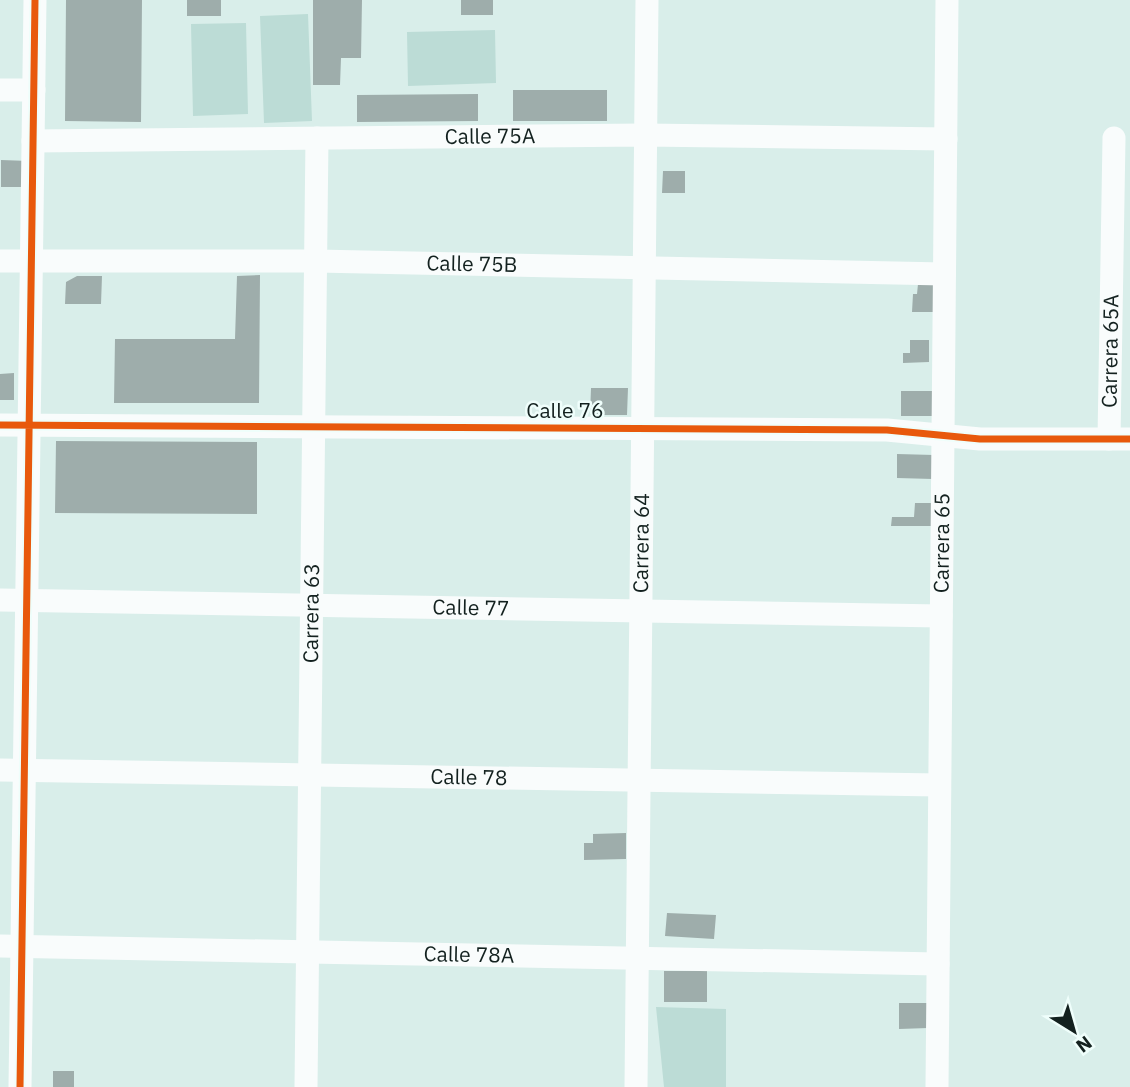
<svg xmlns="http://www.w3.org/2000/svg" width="1130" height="1087" viewBox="0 0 1130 1087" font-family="'IBM Plex Sans',sans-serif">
<rect width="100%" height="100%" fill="#d9eeea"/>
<path fill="#bcdcd6" d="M308,14l4,107 -48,2 -4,-107z
M246,23l2,91 -55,2 -2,-92z
M495,30l1,53 -88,3 -1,-54z
M656,1007l70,2v78h-62z"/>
<path fill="#9eadab" d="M66,0h76l-1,122 -76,-1z
M187,0h34v16h-34z
M313,0h49l-1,58h-20l-1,27h-27z
M461,0h32v15h-32z
M513,90h94v31h-94z
M478,94v27l-121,1v-27z
M1,160l28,1 -1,26h-27z
M663,171h22v22h-23z
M260,275l-1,128h-145l1,-64h120l2,-63z
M77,276h25l-1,28h-36l1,-22z
M918,284l21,1 -1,27h-26l1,-18h4z
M910,340h19v22l-26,1v-10h7z
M14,373v27h-14v-26z
M591,388h37l-1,27h-37z
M901,391h35v25h-35z
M56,441l201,1v72l-202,-1z
M897,454l37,1 -1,24 -36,-1z
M915,503h26v23h-50l1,-9h22z
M626,833v26l-42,1v-17h9v-9z
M667,913l49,2 -2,24 -49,-3z
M664,971h43v31h-43z
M899,1003h30l-1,25 -29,1z
M53,1071h21v16h-21z"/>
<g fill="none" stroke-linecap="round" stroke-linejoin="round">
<g stroke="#f9fcfc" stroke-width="23">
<path d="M0,90h34"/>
<path id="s1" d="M33,141l611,-6 302,4"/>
<path id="s2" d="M0,261h316l628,13"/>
<path d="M0,425l887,5 93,9h150"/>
<path id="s3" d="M1109,439l5,-301"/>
<path id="s4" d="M0,600l941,16"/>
<path id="s5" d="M0,770l939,15"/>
<path id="s6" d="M0,946l938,18"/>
<path d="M20,1087l15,-1087"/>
<path id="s7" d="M306,1087l11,-949"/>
<path id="s8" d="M636,1087l11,-1087"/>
<path id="s9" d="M937,1087l10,-1087"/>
</g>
<g stroke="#effefb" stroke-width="11">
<path id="cycleway" d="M0,425l887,5 93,9h150
M20,1087l15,-1087"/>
</g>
<use href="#cycleway" stroke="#e8590c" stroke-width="7"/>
</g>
<g text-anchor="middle" stroke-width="5" stroke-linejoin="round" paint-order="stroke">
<g font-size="21" fill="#13211f" stroke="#effefb">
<text dy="7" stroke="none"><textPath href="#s1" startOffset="457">Calle 75A</textPath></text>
<text dy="7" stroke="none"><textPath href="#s2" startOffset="472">Calle 75B</textPath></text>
<text dy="7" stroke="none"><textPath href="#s3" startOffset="88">Carrera 65A</textPath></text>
<text x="565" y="418">Calle 76</text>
<text dy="7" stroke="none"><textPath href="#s8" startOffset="544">Carrera 64</textPath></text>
<text dy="7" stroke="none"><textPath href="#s9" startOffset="544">Carrera 65</textPath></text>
<text dy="7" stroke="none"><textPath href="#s4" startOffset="471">Calle 77</textPath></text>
<text dy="7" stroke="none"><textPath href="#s7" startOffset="474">Carrera 63</textPath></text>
<text dy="7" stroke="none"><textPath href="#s5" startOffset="469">Calle 78</textPath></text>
<text dy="7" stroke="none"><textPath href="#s6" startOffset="469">Calle 78A</textPath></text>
</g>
</g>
<g transform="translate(1074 1031) rotate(143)" stroke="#effefb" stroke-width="5" paint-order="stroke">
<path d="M0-5L12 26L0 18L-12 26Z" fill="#13211f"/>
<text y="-10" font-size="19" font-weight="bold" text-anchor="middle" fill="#13211f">N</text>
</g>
</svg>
